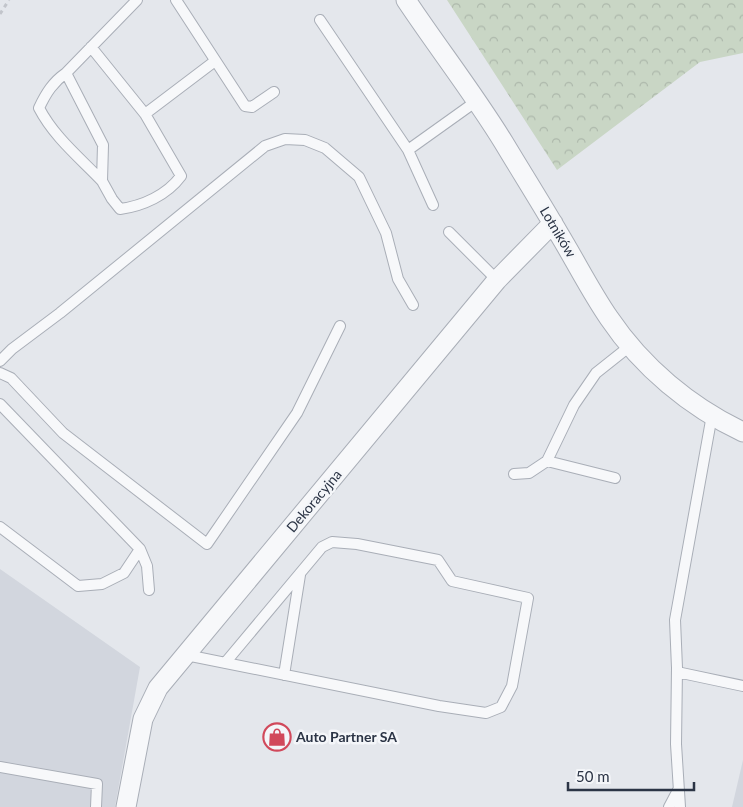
<svg xmlns="http://www.w3.org/2000/svg" width="743" height="807" viewBox="0 0 743 807" font-family="Lato,sans-serif">
<defs>
<pattern id="forest-crowns" width="20" height="18" patternUnits="userSpaceOnUse" patternTransform="scale(1.25)"><rect width="20" height="18" fill="#c9d6c5"/><path d="M2 6a3 3 0 1 1 6 0M12 15a3 3 0 1 1 6 0" fill="none" stroke="#adb8ab"/></pattern>
</defs>
<rect width="100%" height="100%" fill="#e4e7ec"/>
<path fill="#d2d6de" d="M0,569l140,98 -25,140h-115z
M743,760v47h-11z"/>
<path fill="url(#forest-crowns)" d="M447,0h296v53l-43,9 -143,108z"/>
<g fill="none" stroke-linecap="round" stroke-linejoin="round">
<g stroke="#a9aeb7" stroke-width="12">
<path id="service" d="M137,0l-71,73 37,72 -1,36 10,18 8,10c23,-3 47,-14 61,-33l-36,-62
M176,0l69,106 7,1 22,-15
M320,20l88,130 25,55
M91,47l54,67 70,-53
M66,73c-13,9 -20,20 -27,35 15,29 41,50 63,73
M408,150l70,-50
M449,232l48,48
M0,361l12,-12 48,-36 205,-167 20,-7 20,1 20,8 34,29 27,56 12,46 15,26
M0,373l11,5 52,55 144,111 90,-131 43,-87
M0,404l140,145 7,17 2,24
M547,461l68,17
M514,474l15,-1 18,-12 27,-56 22,-32 34,-27
M0,527l78,59 24,-2 22,-11 16,-24
M186,655l253,51 47,7 15,-6 11,-21 16,-88 -76,-17 -14,-21 -81,-16 -25,-2 -10,5 -97,116
M677,672l66,14
M284,675l16,-100
M0,767l97,17 -1,23
M669,807l9,-17
M680,807l-4,-63 1,-76 -2,-48 37,-205"/>
</g>
<g stroke="#a9aeb7" stroke-width="21">
<path id="minor" d="M406,0c32,48 68,94 98,143 18,30 37,60 55,91 17,28 32,58 50,84 33,49 81,89 134,114
M126,807l17,-88 15,-31 339,-408 56,-57"/>
</g>
<path stroke="#c2c5cb" stroke-width="3" stroke-dasharray="4 4" stroke-linecap="butt" d="M0,14l9,-14"/>
<use href="#service" stroke="#f7f8fa" stroke-width="10"/>
<use href="#minor" stroke="#f7f8fa" stroke-width="19"/>
</g>
<defs>
<g id="shop-ring" transform="scale(1.4375)"><circle r="9.5" fill="#f4f6f9" stroke="#d1495b" stroke-width="1.5"/><path d="M-5-2.5h2.3a2.7 3.5 0 0 1 5.4 0H5L5.5 6h-11ZM-1.5-2.5h3a1.5 2.3 0 0 0-3 0Z" fill="#d1495b"/></g>
</defs>
<g fill-rule="evenodd">
<use href="#shop-ring" x="277" y="737"/>
</g>
<g text-anchor="middle" stroke-width="5" stroke-linejoin="round" paint-order="stroke">
<g font-size="14" fill="#2b3445" stroke="#f4f6f9">
<text transform="translate(558 232) rotate(59)" y="5">Lotników</text>
<text transform="translate(314 501) rotate(-50)" y="5">Dekoracyjna</text>
</g>
<g font-size="14" font-weight="bold" fill="#2b3445" stroke="#f4f6f9" text-anchor="start">
<text x="296" y="742">Auto Partner SA</text>
</g>
</g>
<path d="M568 782v8h126v-8" fill="none" stroke="#2b3445" stroke-width="2.5"/>
<text x="576" y="782" font-size="15" fill="#2b3445" stroke="#f4f6f9" stroke-width="4" paint-order="stroke">50 m</text>
</svg>
